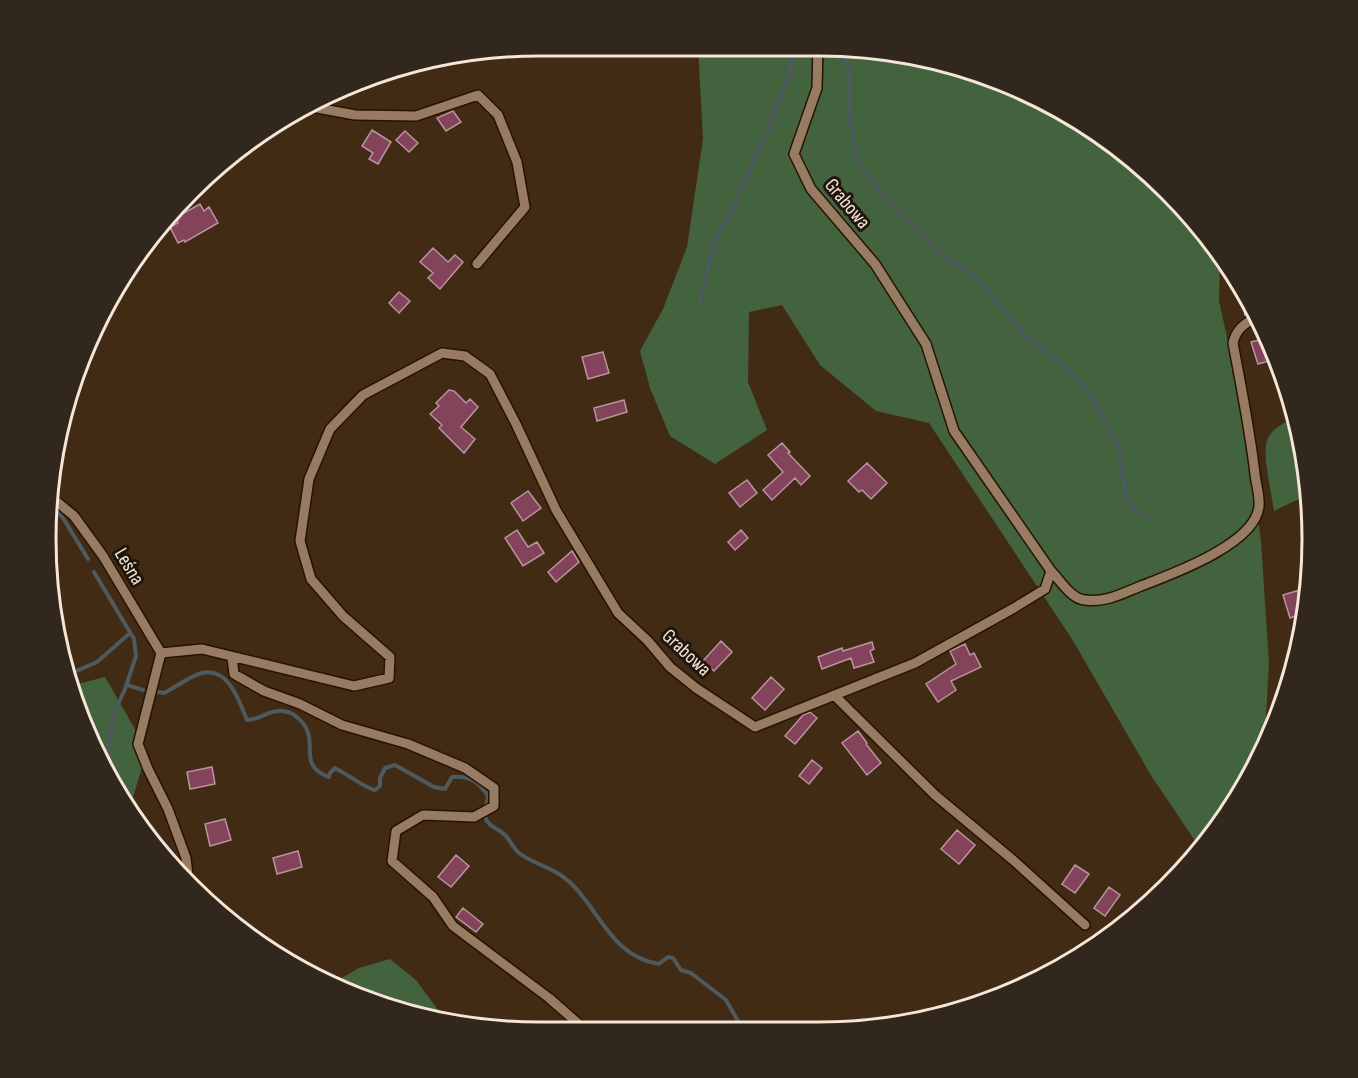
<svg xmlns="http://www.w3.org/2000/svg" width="1358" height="1078" viewBox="0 0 1358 1078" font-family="'Sofia Sans Condensed',sans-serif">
<rect width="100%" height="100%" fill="#422b14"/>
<path fill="#43633e" d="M698,46h153l127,25 88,40 78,56 76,92 -1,42 29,132 13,109 8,120 -5,91 -56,90 -12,-1 -44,-65 -80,-138 -143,-216 -53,-12 -56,-46 -38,-60 -33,7 -1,70 19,48 -52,34 -45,-28 -20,-48 -10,-37 23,-42 24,-62 16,-108z
M1295,417l14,58v19l-35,17c-2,-16 -12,-56 -7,-70 4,-13 18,-18 28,-24z
M105,677l42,73 -18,61 -18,-25 -41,-100z
M390,959l26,21 25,34 11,10h-9l-93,-29 -19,-11 28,-16z"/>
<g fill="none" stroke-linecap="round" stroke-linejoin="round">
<path stroke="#4e5a5d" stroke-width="4" d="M842,46l8,30 -1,34 8,49 6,12 36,43 15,11 26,30 32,18 55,64 42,33 22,25 28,53 7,45 3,8 6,8 14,10
M699,304l15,-60 9,-19 10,-16 26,-61 11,-21 5,-19 15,-33 3,-29
M50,504l13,14 25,41
M94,572l40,67 2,17 -11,33 -9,20 -9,39 5,18v21
M65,676l32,-14 33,-29
M127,685l16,5
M158,692l6,1c12,-6 26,-17 38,-20 27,-6 37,28 45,47 13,0 23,-11 36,-9 9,1 13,5 19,11 18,21 -6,43 27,55l1,-4 5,-5c12,6 30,20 40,22l5,-4v-8l5,-10 10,-3 39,22 11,2 7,-12c17,-2 27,5 36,19l-2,10
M485,817c4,11 12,10 20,18 5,5 8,13 14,18 11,9 28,13 40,21 38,24 47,82 100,90l9,-7 5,1 8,12 10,3 35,27 17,30"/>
</g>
<path fill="#82435b" stroke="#ba93a0" stroke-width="1.5" d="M453,111l8,11 -15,9 -9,-13z
M372,130l19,12 -13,22 -9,-5 4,-6 -11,-7z
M405,131l13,12 -9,9 -13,-12z
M200,204l4,7 5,-4 9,16 -33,19 -1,-2 -6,3 -8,-16 8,-4 -3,-5z
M433,248l15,14 7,-7 8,7 -23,27 -12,-11 5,-5 -13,-11z
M1240,284l7,8 9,20 -11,3 -6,-30z
M399,292l11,9 -11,12 -10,-10z
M1267,338l10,21 -19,5 -7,-22z
M603,352l6,21 -21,6 -6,-22z
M449,390l5,1 12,12 4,-4 8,8 -17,20 14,12 -11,14 -25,-25 3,-3 -12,-11 9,-8 -3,-3z
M624,400l3,12 -30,9 -3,-13z
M782,443l8,9 -2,1 22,23 -9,9 -6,-7 -23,22 -9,-10 20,-18 -15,-17z
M867,463l20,20 -16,16 -9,-9 -3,2 -11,-11z
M747,480l10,13 -17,14 -11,-14z
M528,491l13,17 -18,13 -12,-18z
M517,530l11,17 9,-5 7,11 -21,13 -18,-28z
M741,530l7,8 -13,12 -7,-8z
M572,551l7,11 -23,20 -8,-10z
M1303,589l4,12 -2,12 -15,5 -7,-23z
M721,641l11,11 -18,19 -11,-10z
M872,642l2,7 -4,2 4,11 -20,6 -3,-10 -29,11 -4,-12 24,-9 1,3z
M965,644l5,11 4,-2 7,14 -30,14 5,9 -18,12 -12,-18 30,-20 -6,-13z
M771,677l13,12 -19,21 -13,-12z
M810,712l7,6 -22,26 -10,-8 18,-21z
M858,731l9,12 -1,1 15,19 -14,12 -25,-32z
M812,760l10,8 -13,16 -10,-8z
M212,767l3,17 -25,5 -3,-17z
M225,819l6,21 -21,6 -5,-22z
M957,830l18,15 -16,19 -18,-15z
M298,851l4,16 -25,7 -4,-16z
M456,855l13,11 -18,21 -13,-10z
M1075,865l14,9 -14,19 -13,-9z
M1109,887l11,8 -15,21 -11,-8z
M463,908l20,16 -7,8 -20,-15z"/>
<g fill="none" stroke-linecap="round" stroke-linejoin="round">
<g stroke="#281300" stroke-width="12">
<path id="street" d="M302,107h10l43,8 61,1 62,-21 20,20 19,47 8,45 -48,57
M184,198l5,-1 7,-12
M51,497l23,19 29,40 58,97 41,-4 152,37 35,-8 1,-21 -47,-41 -32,-37 -11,-38 9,-62 21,-50 33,-34 79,-42 23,3 25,18 26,50 40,86 62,103 30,28 22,26 26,21 59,39 160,-64 99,-55 31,-19 6,-18 -97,-140 -28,-87 -51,-80 -64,-75 -17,-35 23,-66 1,-42
M1051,571c9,9 20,28 34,29 21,3 38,-7 56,-14 31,-12 115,-42 118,-80 1,-10 -3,-22 -4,-32 -5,-44 -14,-88 -22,-131 3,-13 10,-18 21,-25
M161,653l-23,91 10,25 20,40 18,49 3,26
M232,657l2,17 30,17 36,13 42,21 66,19 57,24 29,20v18l-20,11 -51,-2 -27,16 -4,30 41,36 20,29 96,72 32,28
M834,695l101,100 78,65 72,65"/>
</g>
<use href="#street" stroke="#977c63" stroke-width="9"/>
</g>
<g text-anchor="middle" stroke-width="6" stroke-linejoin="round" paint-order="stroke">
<g font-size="20" fill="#f5e6d8" stroke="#20160c">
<text transform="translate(848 203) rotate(50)" y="7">Grabowa</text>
<text transform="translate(130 566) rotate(59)" y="7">Leśna</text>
<text transform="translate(687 652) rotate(43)" y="7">Grabowa</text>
</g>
</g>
<path d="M0 0H1358V1078H0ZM539 56H819A483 483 0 0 1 1302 539V539A483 483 0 0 1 819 1022H539A483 483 0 0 1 56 539V539A483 483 0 0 1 539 56Z" fill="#31271c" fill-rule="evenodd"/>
<path fill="none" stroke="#f5e6d8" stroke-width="3" d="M539 56H819A483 483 0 0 1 1302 539V539A483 483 0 0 1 819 1022H539A483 483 0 0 1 56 539V539A483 483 0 0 1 539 56Z"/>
</svg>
